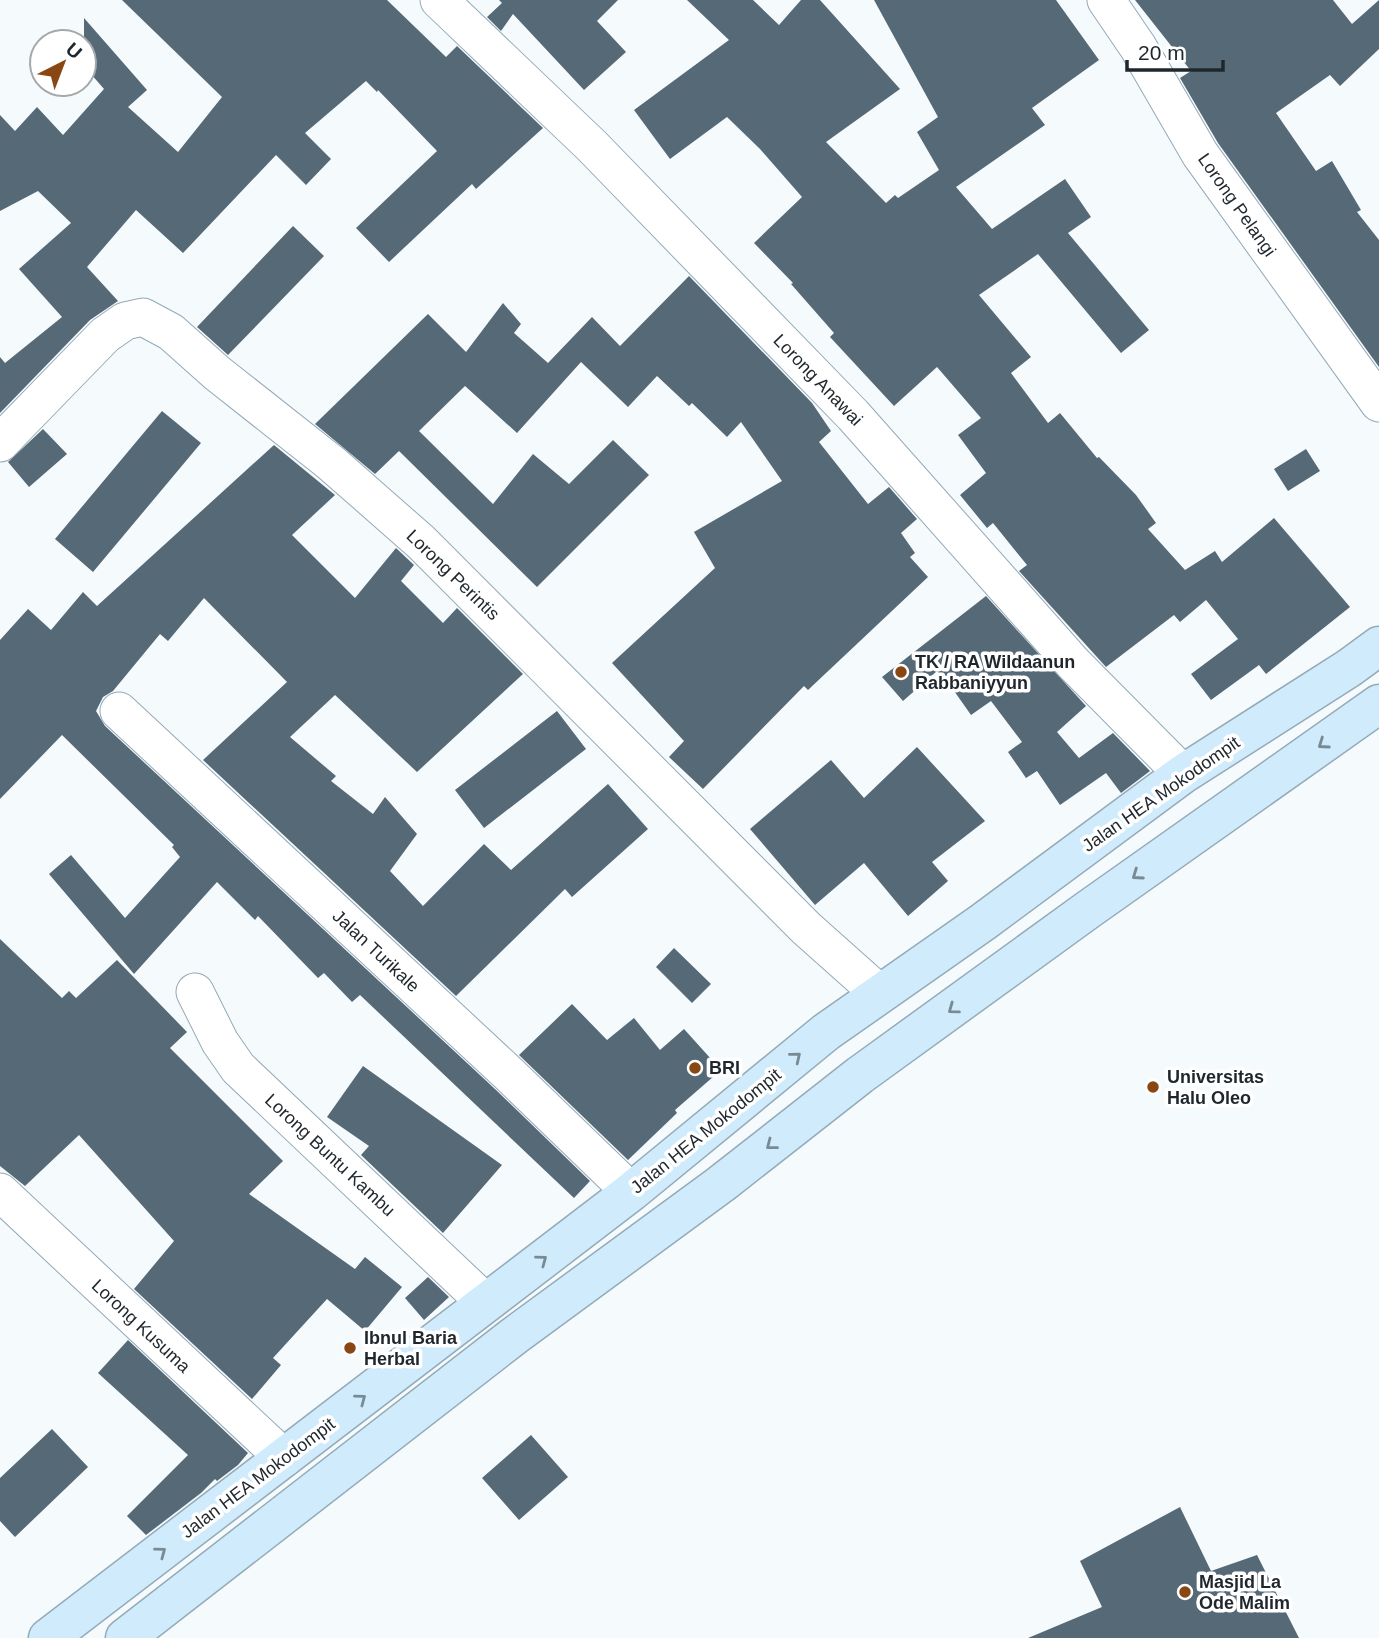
<svg xmlns="http://www.w3.org/2000/svg" width="1379" height="1638" viewBox="0 0 1379 1638" font-family="Helvetica,sans-serif">
<rect width="100%" height="100%" fill="#f5fafd"/>
<path fill="#556976" d="M122,0h265l59,57 11,-11 86,82 -67,61 -4,-5 -83,78 -33,-34 81,-77 -59,-61 -1,2 -11,-11 -61,52 26,26 -25,26 -30,-30 -93,98 -47,-43 -49,57 31,34 -28,19 -90,93v-56l5,6 57,-46 -43,-48 52,-46 -33,-32 -38,20v-96l15,16 22,-24 26,28 41,-46 -20,-23v-48l63,72 -19,17 50,45 44,-55z
M499,0h119l-21,21 29,31 -42,38 -71,-76 -12,17 -14,-14 15,-14z
M687,0h66l26,25 22,-25h19l80,89 -74,53 60,61 9,-8 3,3 41,-28 -22,-38 21,-15 -64,-117h182l43,60 -67,48 13,17 -89,62 36,42 73,-50 26,38 -23,16 81,97 -28,23 -83,-99 -59,41 52,62 -20,16 37,50 12,-10 37,45 2,-1 37,38 20,28 -8,6 37,41 30,-19 7,11 52,-44 76,89 -84,67 -7,-9 -48,35 -20,-26 47,-35 -32,-39 -26,22 -6,-7 -68,52 -87,-96 8,-6 -34,-42 -6,5 -27,-33 26,-22 -28,-38 23,-17 -44,-51 -43,39 -64,-69 4,-4 -43,-49 2,-1 -39,-40 48,-46 -42,-48 -33,-32 -57,42 -36,-49 95,-70z
M1135,0h198l19,24 27,-24v49l-39,37 -10,-11 -54,38 40,58 16,-10 29,49 -4,2 22,28v127l-161,-224 -38,-65 11,-7z
M293,226l31,30 -96,99 -31,-28z
M689,276l123,127 19,28 -12,11 49,62 21,-17 28,32 -16,14 14,20 -5,4 18,20 -120,113 -4,-4 -101,103 -34,-32 15,-16 -72,-78 103,-95 -21,-36 88,-51 -41,-59 -14,15 -35,-34 -3,3 -32,-30 -29,31 -47,-45 -64,71 -52,-47 -46,45 74,73 40,-50 36,30 44,-44 36,35 -112,112 -138,-136 -24,23 -60,-50 113,-110 38,38 37,-49 18,21 -7,9 34,30 44,-46 28,29z
M162,411l39,32 -108,129 -38,-33z
M43,429l24,25 -38,33 -21,-25z
M274,445l61,50 -43,40 63,63 41,-50 18,17 -13,16 42,42 14,-15 66,66 -106,98 -82,-77 -45,42 46,39 -5,5 42,33 12,-17 32,37 -27,37 33,35 61,-62 27,26 97,-86 40,45 -76,68 -7,-8 -109,107 -253,-236 84,-78 -83,-84 -36,43 -8,-7 -47,57 -10,6 -7,14 9,15 390,363 95,92 -16,17 -214,-203 -8,7 -28,-29 -6,5 -60,-62 -3,4 -38,-38 -83,92 -85,-100 22,-19 54,63 55,-61 -8,-10 2,-2 -112,-110 -62,64v-159l28,-31 23,21 32,-38 14,14z
M1306,449l14,22 -32,20 -14,-22z
M986,596l100,110 -29,26 22,26 34,-25 37,38 -29,22 -15,-20 -46,32 -23,-34 -11,7 -18,-26 14,-10 -31,-41 -20,14 -26,-37 -1,1 -7,-8 -34,30 -21,-24z
M557,711l29,38 -102,79 -29,-38z
M917,747l68,74 -53,41 16,19 -40,35 -44,-53 -49,42 -65,-76 81,-69 33,38z
M0,939l62,59 7,-7 7,7 41,-38 70,72 -17,16 113,113 -34,33 106,75 10,-12 37,30 -37,44 -38,-32 -54,59 8,7 -29,34 -118,-110 40,-48 -95,-106 -54,51 -25,-20z
M674,948l37,36 -19,19 -36,-36z
M572,1004l35,36 27,-22 26,32 24,-21 37,41 -46,40 2,3 -49,47 -109,-105z
M363,1066l139,99 -59,68 -82,-78 8,-9 -42,-29z
M428,1277l21,20 -25,23 -19,-22z
M128,1340l120,113 -10,12 -21,16 -2,-2 -14,14 -55,42 -19,-19 61,-61 -90,-82z
M52,1429l36,38 -73,70 -15,-16v-43z
M531,1435l37,42 -49,43 -37,-42z
M1180,1507l31,64 46,-16 42,83h-271l74,-31 -22,-46z"/>
<g fill="none" stroke-linecap="round" stroke-linejoin="round">
<g stroke="#94aab7" stroke-width="39">
<path id="street" d="M439,0l153,146 261,269 220,248 110,111
M1106,0l32,47 62,107 179,249
M0,443l105,-108 20,-14 18,-4 28,15 46,41 114,90 90,79 385,386 74,66
M119,711l390,363 122,118
M195,992l25,50 18,26 248,235
M0,1192l284,266"/>
</g>
<g stroke="#94aab7" stroke-width="41">
<path id="secondary" d="M48,1638l583,-446 195,-160 157,-110 200,-148 166,-106 30,-22
M125,1638l389,-302 207,-152 139,-109 229,-166 290,-205"/>
</g>
<use href="#street" stroke="#fff" stroke-width="37"/>
<use href="#secondary" stroke="#d0ecfc" stroke-width="38"/>
</g>
<defs><path id="oneway-chevron" d="M-2-3.5L2.5 0L-2 3.5" fill="none" stroke-width="1.6" stroke-linecap="round" stroke-linejoin="round" transform="scale(1.75)"/></defs>
<g stroke="#788a94">
<use href="#oneway-chevron" transform="translate(1323 744) rotate(145)"/>
<use href="#oneway-chevron" transform="translate(1137 875) rotate(145)"/>
<use href="#oneway-chevron" transform="translate(953 1009) rotate(144)"/>
<use href="#oneway-chevron" transform="translate(796 1057) rotate(-39)"/>
<use href="#oneway-chevron" transform="translate(771 1145) rotate(142)"/>
<use href="#oneway-chevron" transform="translate(542 1260) rotate(-37)"/>
<use href="#oneway-chevron" transform="translate(361 1399) rotate(-37)"/>
<use href="#oneway-chevron" transform="translate(161 1552) rotate(-37)"/>
</g>
<g fill="#894813" stroke="#fff" stroke-width="2.5">
<circle cx="901" cy="672" r="7"/>
<circle cx="695" cy="1068" r="7"/>
<circle cx="1153" cy="1087" r="7"/>
<circle cx="350" cy="1348" r="7"/>
<circle cx="1185" cy="1592" r="7"/>
</g>
<g text-anchor="middle" stroke-width="7" stroke-linejoin="round" paint-order="stroke">
<g font-size="18" fill="#1f272d" stroke="#fff">
<text transform="translate(1237 205) rotate(55)" y="6">Lorong Pelangi</text>
<text transform="translate(818 380) rotate(46)" y="6">Lorong Anawai</text>
<text transform="translate(453 575) rotate(44)" y="6">Lorong Perintis</text>
<text transform="translate(1161 794) rotate(-35)" y="6">Jalan HEA Mokodompit</text>
<text transform="translate(376 951) rotate(43)" y="6">Jalan Turikale</text>
<text transform="translate(706 1131) rotate(-39)" y="6">Jalan HEA Mokodompit</text>
<text transform="translate(330 1155) rotate(43)" y="6">Lorong Buntu Kambu</text>
<text transform="translate(141 1326) rotate(43)" y="6">Lorong Kusuma</text>
<text transform="translate(258 1478) rotate(-37)" y="6">Jalan HEA Mokodompit</text>
</g>
<g font-size="18" font-weight="bold" fill="#1f272d" stroke="#fff" text-anchor="start">
<text x="915" y="668">TK / RA Wildaanun<tspan x="915" dy="21">Rabbaniyyun</tspan></text>
<text x="709" y="1074">BRI</text>
<text x="1167" y="1083">Universitas<tspan x="1167" dy="21">Halu Oleo</tspan></text>
<text x="364" y="1344">Ibnul Baria<tspan x="364" dy="21">Herbal</tspan></text>
<text x="1199" y="1588">Masjid La<tspan x="1199" dy="21">Ode Malim</tspan></text>
</g>
</g>
<g transform="translate(63 63) rotate(42)"><circle r="33" fill="#ffffff" stroke="#a5a9ab" stroke-width="2"/>
<path d="M0-5L12 26L0 18L-12 26Z" fill="#894813"/>
<text y="-10" font-size="19" font-weight="bold" text-anchor="middle" fill="#1f272d">U</text>
</g>
<path d="M1127 60v10h96v-10" fill="none" stroke="#1f272d" stroke-width="3.5"/>
<text x="1138" y="60" font-size="21" fill="#1f272d" stroke="#ffffff" stroke-width="5" paint-order="stroke">20 m</text>
</svg>
